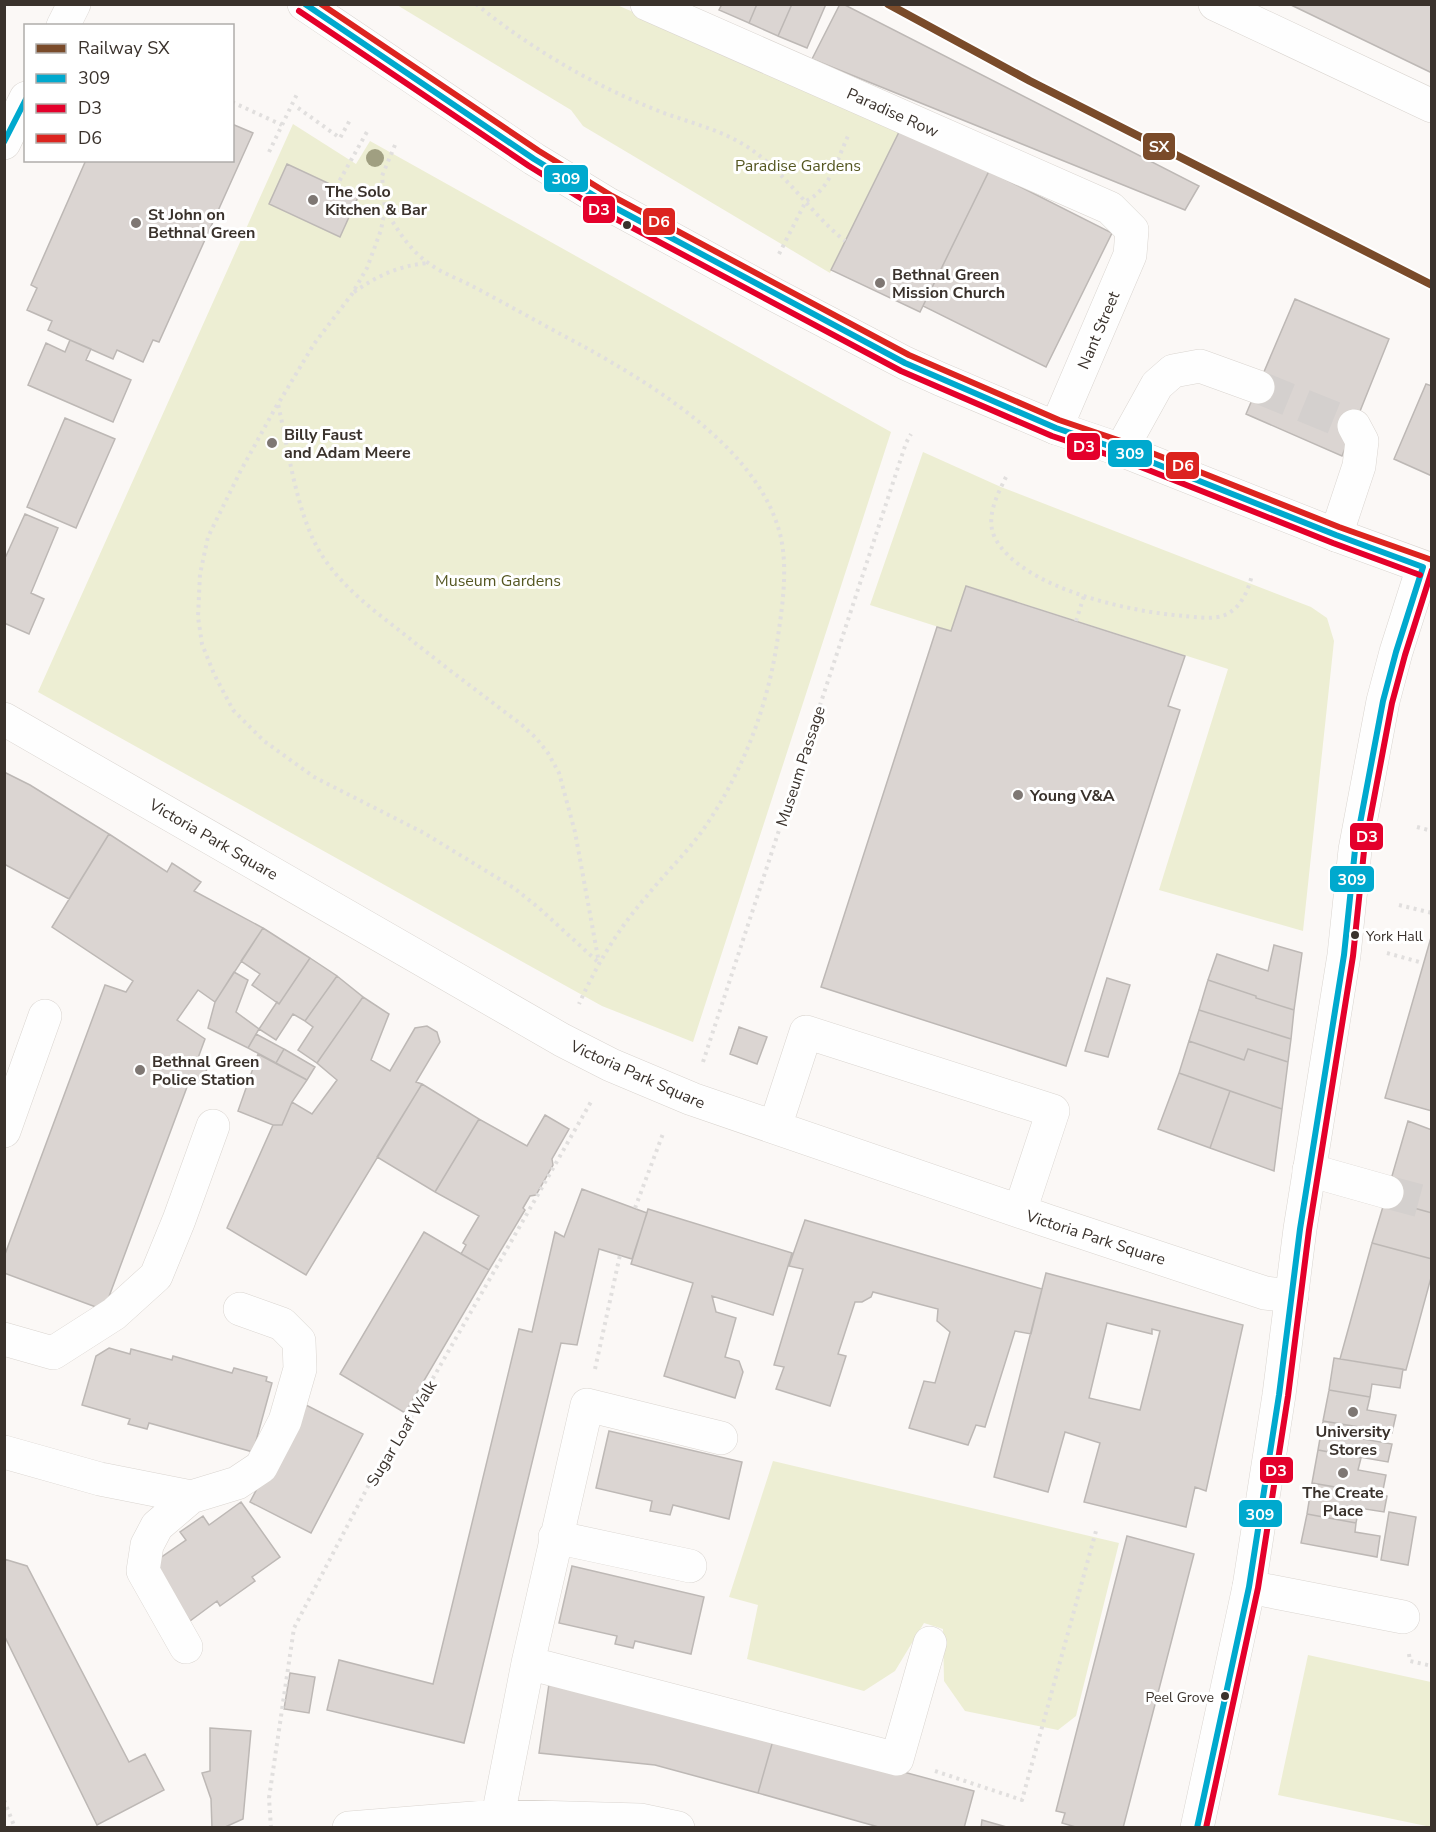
<svg xmlns="http://www.w3.org/2000/svg" width="1436" height="1832" viewBox="0 0 1436 1832" font-family="'Nunito Sans',sans-serif">
<rect width="100%" height="100%" fill="#fbf8f6"/>
<path fill="#edeed3" d="M397,5h220l284,123 -71,145 -247,-147 -12,-16z
M293,124l63,40 14,-23 521,291 -198,610 -91,-36 -564,-314z
M923,452l78,35 310,120 16,11 7,23 -31,290 -144,-41 69,-221 -261,-83 -16,45 -81,-26z
M773,1461l346,82 -43,173 -18,14 -93,-19 -21,-30 -1,-52 -19,-6 -29,48 -31,20 -117,-32 11,-54 -29,-8z
M1308,1655l123,27v145l-153,-32z"/>
<path fill="#dbd5d2" stroke="#bdb8b5" stroke-width="1.5" fill-rule="evenodd" d="M722,4h35l-8,19 -30,-13z
M757,4h35l-14,32 -29,-13z
M792,4h34l-19,44 -29,-12z
M840,4h3l356,182 -14,24 -373,-151z
M1289,4h143v69z
M232,124l21,9 -94,209 -6,-2 -10,22 -26,-12 -4,9 -43,-19 -22,-10 4,-9 -25,-11 10,-22 -6,-3 55,-125h146z
M901,128l88,43 -69,141 -89,-42z
M287,164l71,33 -18,40 -71,-33z
M989,171l123,62 -66,134 -123,-61z
M1295,299l94,40 -47,117 -96,-42z
M70,340l21,9 -5,11 45,20 -18,42 -85,-37 18,-42 19,9z
M1426,384l6,2v90l-38,-17z
M65,418l50,21 -39,89 -49,-21z
M25,514l33,14 -27,65 13,6 -15,35 -25,-11v-68l2,1z
M966,586l219,70 -17,50 12,4 -114,356 -245,-79 116,-360 14,4z
M4,772l26,13 79,49 -40,65 -65,-35z
M109,834l58,38 5,-9 29,19 -7,9 69,37 -48,74 -17,-12 -21,30 28,19 -7,19 12,4 -9,21 -11,-4 -86,231 -100,-37v-16l101,-272 21,7 7,-11 -81,-54z
M263,928l47,30 -31,46 -27,-19 8,-11 -19,-13z
M1432,934v177l-47,-13z
M1274,945l28,8 -8,57 -38,-12v-2l-48,-16 9,-26 51,17z
M310,958l27,18 -32,45 -12,-7 -17,26 -17,-11 18,-27 2,2z
M234,972l14,8 -12,32 23,17 -11,19 -40,-20 7,-26z
M337,976l26,21 -46,66 -19,-13 15,-23 -8,-6z
M1107,978l23,7 -22,72 -23,-6z
M1208,980l48,16v2l38,12 -3,29 -92,-29z
M363,997l26,17 -18,46 19,11 25,-43 12,-2 10,6 3,10 -24,40 6,2 -116,191 -79,-47 46,-103h9l10,-23 20,12 25,-34 -20,-17z
M1199,1010l92,29 -3,23 -40,-13 -4,11 -55,-19z
M739,1027l28,10 -10,27 -27,-10z
M256,1034l28,15 -8,14 -28,-15z
M1189,1041l55,19 4,-11 40,13 -6,47 -103,-36z
M284,1049l31,18 -8,13 -31,-17z
M258,1054l49,26 -15,22 -10,23h-9l-35,-14z
M1179,1073l51,18 -20,57 -52,-19z
M422,1084l57,35 -44,73 -58,-35z
M1230,1091l52,18 -8,62 -64,-23z
M545,1115l24,14 -17,30 1,6 -17,30 -6,1 -7,12 2,2 -36,60 -28,-16 5,-9 -3,-2 16,-27 -44,-24 44,-73 48,27z
M1408,1121l24,9v83l-47,-13z
M582,1189l65,24 -15,46 -33,-10 -22,96 -16,-2 -97,400 -137,-33 12,-50 94,24 86,-355 13,3 23,-100 9,5z
M1385,1200l47,13v46l-60,-16z
M648,1209l144,44 -19,62 -61,-19 4,16 20,6 -11,39 14,4 4,11 -8,26 -71,-22 29,-93 -62,-19z
M805,1220l237,69 -11,45 -16,-3 -30,96 -9,-2 -8,20 -59,-17 15,-47 11,2 15,-51 -13,-11 1,-12 -65,-17 -2,5 -9,5h-7l-17,52 8,2 -16,50 -54,-17 8,-22 -10,-2 29,-96 -14,-3z
M424,1232l65,38 -84,143 -65,-39z
M1372,1243l60,16v15l-26,96 -66,-11z
M1046,1273l197,52 -37,166 -11,-4 -9,40 -102,-25 16,-59 -35,-11 -17,60 -54,-15zM1107,1323l45,11v-5l8,2 -20,79 -51,-12z
M109,1348l21,6 1,-5 41,11 1,-4 59,17 2,-5 33,9 -1,4 6,2 -19,69 -104,-29 -2,6 -19,-5 2,-5 -48,-14 14,-49z
M1334,1358l69,11 -3,19 -28,-4 -2,13 -41,-7z
M1329,1390l41,7 -3,13 29,5 -4,18 -69,-12z
M302,1403l61,31 -52,99 -61,-31z
M1323,1421l43,7 -3,11 29,5 -4,18 -70,-12z
M609,1431l133,31 -13,57 -56,-14 -3,10 -20,-4 2,-10 -56,-13z
M1318,1450l43,8 -3,12 28,5 -4,20 -70,-12z
M1312,1483l75,13 -3,16 -25,-4 -3,15 -49,-9z
M241,1502l39,55 -28,20 3,4 -35,25 -3,-5 -27,20 -40,-56 36,-25 -6,-8 23,-16 6,9z
M1389,1512l27,5 -8,48 -27,-5z
M1307,1514l49,9 -1,9 25,4 -3,21 -76,-14z
M1127,1536l67,18 -71,274h-44l-17,-5 3,-10 -9,-2z
M4,1559l23,7 102,196 16,-8 19,36 -67,35 -93,-190z
M572,1566l132,31 -13,57 -56,-13 -2,7 -18,-4 2,-8 -58,-13z
M290,1673l25,4 -6,36 -25,-4z
M549,1684l225,53 -16,56 -103,-28 -116,-12z
M210,1728l41,3 -8,88 -20,9h-11l-1,-29 -9,-26 8,-2z
M774,1737l200,54 -10,37h-82l-124,-35z
M982,1820l28,8h-29z"/>
<g fill="none" stroke-linecap="round" stroke-linejoin="round">
<path stroke="#d4d0ce" stroke-width="33" stroke-dasharray="33 16" stroke-linecap="butt" d="M1258,387l96,39
M1387,1192l45,12"/>
<g stroke="#dad5d0" stroke-width="34">
<path id="minor" d="M647,4l463,204 22,22 -2,25 -74,173
M1215,4l217,102
M1121,450l36,-65 16,-14 27,-5 58,21
M1336,535l23,-69 3,-25 -8,-15
M4,719l558,321 49,25 81,34 356,122 217,72 27,3
M775,1127l31,-95 247,79 -33,100
M4,1131l41,-115
M1309,1170l78,22
M4,1339l49,14 61,-39 42,-38 23,-56 34,-94
M4,1452l96,27 91,18
M555,1537l135,29
M1249,1587l154,30
M186,1647l-43,-76 4,-26 10,-19 34,-29 46,-14 24,-16 24,-46 15,-52 -1,-28 -17,-17 -42,-15
M528,1663l369,96 33,-116
M498,1816l30,-153 59,-258 134,33
M349,1828l149,-12 142,4 38,8"/>
</g>
<g stroke="#dad5d0" stroke-width="34">
<path id="major" d="M304,4l230,155 74,45 167,91 130,68 35,16 116,49 65,22 215,85 96,35
M63,26l11,-22
M4,143l22,-45
M1197,1828l52,-241 30,-192 21,-166 44,-274 11,-105 28,-149 13,-49 27,-85"/>
</g>
<path stroke="#e1dfde" stroke-width="4" stroke-dasharray="3 4.5" stroke-linecap="butt" d="M476,4c50,41 113,79 173,103 32,14 67,20 97,39 39,25 64,67 99,95
M232,102l50,23
M298,108l42,30 10,-18
M395,145l-13,31 3,33 -4,21 -14,38 -15,26 -38,50 -36,60c10,44 16,92 34,133 20,44 60,72 97,101 37,30 75,58 113,87l14,13 12,15 11,20 16,59 24,131
M269,152l29,-60
M336,187l32,-57
M385,209c11,19 24,40 42,53 14,11 32,17 47,25 36,19 71,39 107,58 74,41 180,105 200,193 7,34 1,71 -4,105 -10,65 -34,127 -70,181 -18,27 -41,48 -61,73 -28,32 -50,69 -67,107
M779,254l27,-53c25,-12 31,-42 42,-65
M354,292c23,-16 44,-26 73,-29
M277,405l-37,67 -32,65 -8,37 -2,43 4,27 12,30 19,36 31,31 50,36 110,56 90,55 25,20 60,55
M1006,477c-9,18 -21,41 -11,61 27,51 136,74 189,78 12,1 30,4 41,-1 16,-7 23,-24 27,-40
M1076,621l8,-25
M1417,827l15,4
M1399,905l33,8
M1387,953l36,10
M703,1062l203,-619 5,-9
M635,1208l29,-77
M595,1369l25,-114
M1409,1654l1,7 22,5
M935,1771l87,29 74,-269
M4,1800l11,28
M271,1828l-2,-30 25,-170 82,-157 28,-42 188,-329"/>
<use href="#minor" stroke="#fefefe" stroke-width="33"/>
<use href="#major" stroke="#fefefe" stroke-width="33"/>
<g stroke="#fff" stroke-width="10">
<path id="bus-1" d="M305,4l229,155 74,45 297,159 151,65 65,22 215,85 87,32
M4,142l22,-43
M1197,1828l52,-241 30,-192 21,-166 44,-274 11,-105 28,-149 13,-49 27,-85"/>
</g>
<g stroke="#fff" stroke-width="10">
<path id="bus-2" d="M299,11l230,155 74,46 298,159 151,65 66,22 215,85 87,32
M1206,1828l52,-240 30,-192 21,-166 44,-274 11,-105 28,-148 13,-48 27,-85"/>
</g>
<g stroke="#fff" stroke-width="10">
<path id="bus-3" d="M321,4l218,147 73,45 297,159 150,65 65,22 215,85 93,33"/>
</g>
<use href="#bus-1" stroke="#00a9ce" stroke-width="6"/>
<use href="#bus-2" stroke="#e4002b" stroke-width="6"/>
<use href="#bus-3" stroke="#dc241f" stroke-width="6"/>
<g stroke="#fff" stroke-width="12">
<path id="rail-1" d="M888,4l142,77 402,204"/>
</g>
<use href="#rail-1" stroke="#7a4b2a" stroke-width="8"/>
</g>
<circle fill="#a09f81" cx="375" cy="158" r="9"/>
<g fill="#7e7773" stroke="#fff" stroke-width="2">
<circle cx="313" cy="200" r="6"/>
<circle cx="136" cy="223" r="6"/>
<circle cx="880" cy="283" r="6"/>
<circle cx="272" cy="443" r="6"/>
<circle cx="1018" cy="795" r="6"/>
<circle cx="140" cy="1070" r="6"/>
<circle cx="1353" cy="1412" r="6"/>
<circle cx="1343" cy="1473" r="6"/>
</g>
<g fill="#3a322c" stroke="#fff" stroke-width="2">
<circle cx="627" cy="225" r="5"/>
<circle cx="1355" cy="935" r="5"/>
<circle cx="1225" cy="1696" r="5"/>
</g>
<g text-anchor="middle" stroke-width="6" stroke-linejoin="round" paint-order="stroke">
<g font-size="14" fill="#3a322c" stroke="#fff" text-anchor="start">
<text x="1366" y="941">York Hall</text>
<text x="1214" y="1702" text-anchor="end">Peel Grove</text>
</g>
<g font-size="16" fill="#3a322c" stroke="#fff">
<text transform="translate(893 112) rotate(24)" y="6">Paradise Row</text>
<text transform="translate(1098 330) rotate(-67)" y="6">Nant Street</text>
<text transform="translate(800 766) rotate(-72)" y="6">Museum Passage</text>
<text transform="translate(214 839) rotate(30)" y="6">Victoria Park Square</text>
<text transform="translate(638 1074) rotate(24)" y="6">Victoria Park Square</text>
<text transform="translate(1096 1237) rotate(18)" y="6">Victoria Park Square</text>
<text transform="translate(401 1433) rotate(-59)" y="6">Sugar Loaf Walk</text>
</g>
<g font-size="16" fill="#555722" stroke="#fff">
<text x="798" y="171">Paradise Gardens</text>
<text x="498" y="586">Museum Gardens</text>
</g>
<g font-size="16" font-weight="bold" fill="#3a322c" stroke="#fff" text-anchor="start">
<text x="325" y="197">The Solo<tspan x="325" dy="18">Kitchen &amp; Bar</tspan></text>
<text x="148" y="220">St John on<tspan x="148" dy="18">Bethnal Green</tspan></text>
<text x="892" y="280">Bethnal Green<tspan x="892" dy="18">Mission Church</tspan></text>
<text x="284" y="440">Billy Faust<tspan x="284" dy="18">and Adam Meere</tspan></text>
<text x="1030" y="801">Young V&amp;A</text>
<text x="152" y="1067">Bethnal Green<tspan x="152" dy="18">Police Station</tspan></text>
<text x="1353" y="1437" text-anchor="middle">University<tspan x="1353" dy="18">Stores</tspan></text>
<text x="1343" y="1498" text-anchor="middle">The Create<tspan x="1343" dy="18">Place</tspan></text>
</g>
</g>
<g stroke="#fff" stroke-width="2">
<rect x="1142" y="132" width="34" height="29" rx="6" fill="#7a4b2a"/>
<rect x="543" y="164" width="46" height="29" rx="6" fill="#00a9ce"/>
<rect x="582" y="195" width="34" height="29" rx="6" fill="#e4002b"/>
<rect x="642" y="207" width="34" height="29" rx="6" fill="#dc241f"/>
<rect x="1066" y="432" width="35" height="29" rx="6" fill="#e4002b"/>
<rect x="1107" y="439" width="46" height="29" rx="6" fill="#00a9ce"/>
<rect x="1165" y="451" width="35" height="29" rx="6" fill="#dc241f"/>
<rect x="1349" y="822" width="35" height="29" rx="6" fill="#e4002b"/>
<rect x="1329" y="865" width="46" height="28" rx="6" fill="#00a9ce"/>
<rect x="1259" y="1456" width="35" height="28" rx="6" fill="#e4002b"/>
<rect x="1238" y="1499" width="45" height="29" rx="6" fill="#00a9ce"/>
</g>
<g font-size="16" text-anchor="middle" font-weight="bold" fill="#fff">
<text x="1159" y="152">SX</text>
<text x="566" y="184">309</text>
<text x="599" y="215">D3</text>
<text x="659" y="227">D6</text>
<text x="1084" y="452">D3</text>
<text x="1130" y="459">309</text>
<text x="1183" y="471">D6</text>
<text x="1367" y="842">D3</text>
<text x="1352" y="885">309</text>
<text x="1276" y="1476">D3</text>
<text x="1260" y="1520">309</text>
</g>
<rect width="1436" height="1832" fill="none" stroke="#3a322c" stroke-width="12"/>
<rect x="24" y="24" width="210" height="138" fill="#ffffff" stroke="#b0adab" stroke-width="1.5"/>
<rect x="36" y="44" width="30" height="9" fill="#7a4b2a" stroke="#b0adab" stroke-width="1.5"/>
<text x="78" y="54" font-size="18" fill="#3a322c">Railway SX</text>
<rect x="36" y="74" width="30" height="9" fill="#00a9ce" stroke="#b0adab" stroke-width="1.5"/>
<text x="78" y="84" font-size="18" fill="#3a322c">309</text>
<rect x="36" y="104" width="30" height="9" fill="#e4002b" stroke="#b0adab" stroke-width="1.5"/>
<text x="78" y="114" font-size="18" fill="#3a322c">D3</text>
<rect x="36" y="134" width="30" height="9" fill="#dc241f" stroke="#b0adab" stroke-width="1.5"/>
<text x="78" y="144" font-size="18" fill="#3a322c">D6</text>
</svg>
